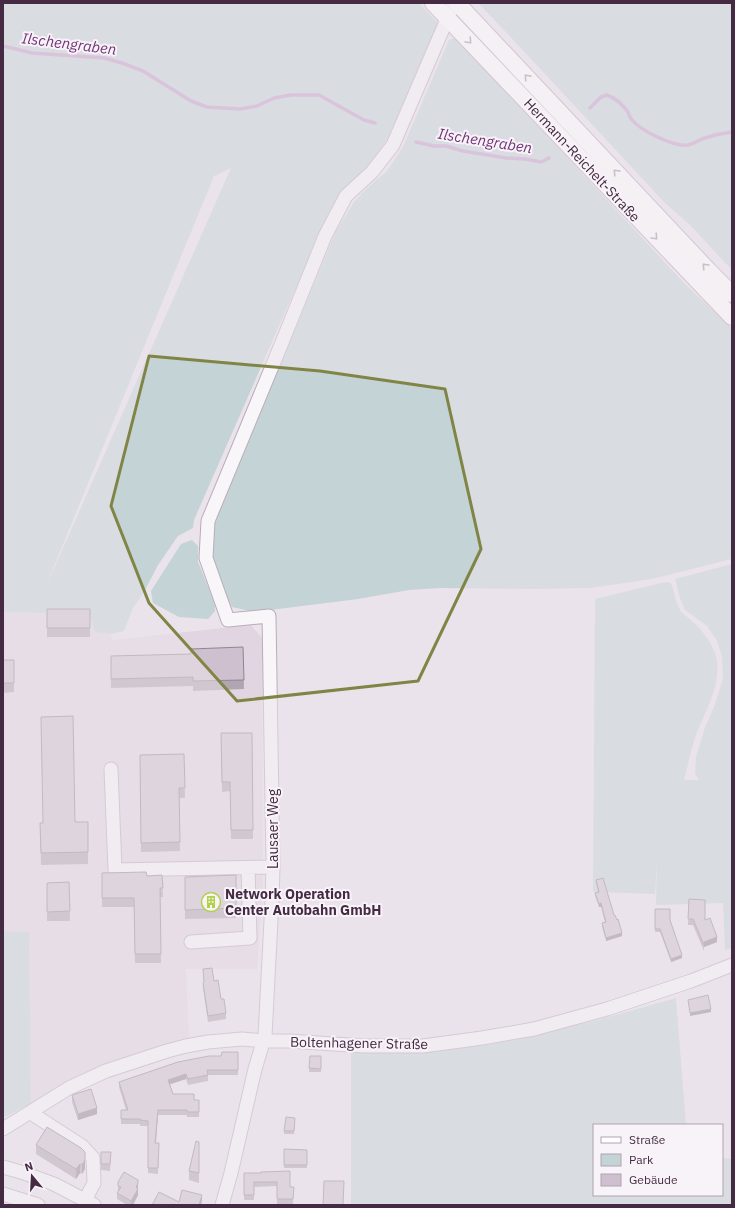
<svg xmlns="http://www.w3.org/2000/svg" width="735" height="1208" viewBox="0 0 735 1208" font-family="'IBM Plex Sans',sans-serif">
<rect width="100%" height="100%" fill="#ebe3eb"/>
<path fill="#e0d5e0" d="M3,612l88,2 4,18 16,2 1,6 139,-15 11,13 1,247 -6,84h-71l3,71 -111,38 -47,25 -2,-171 -26,-1z"/>
<path fill="#c4d3d5" fill-rule="evenodd" d="M3,3h416l19,20 -50,115 -20,31 -39,43 -135,308 -1,8 -15,8 -20,29 -14,27 -11,16 -9,23 -13,3 -16,-2 -5,-18 -87,-2v-286l1,-5 -1,-1zM231,168l-187,423 170,-415z
M478,3h254v267l-42,-45 -25,-22 -161,-173z
M455,38l43,45 188,202 46,43v231l-80,20 -61,9 -56,1 -95,-1 -31,2 -51,9 -104,13 -22,-5 -13,-26 -10,-32 3,-24 45,-111 43,-96 35,-85 19,-31 13,-14 20,-17 16,-24 46,-107z
M192,540l6,6v16l17,42v7l-7,8 -29,-2 -26,-14 -2,-12 30,-47z
M732,564v384l-7,2 -2,-47 -67,2 1,-46 -2,35 -62,-2 2,-293 66,-16 9,-1c5,9 5,18 9,26 2,5 9,9 13,13 10,9 20,22 24,35 7,26 -11,56 -20,79 -5,15 -8,30 -12,45h15l-4,-6 1,-17 9,-30 9,-20 9,-28 -1,-22 -5,-16 -10,-15 -22,-16 -5,-12 -5,-19z
M3,931l26,1 2,171 -28,15z
M676,998l10,127h-92v70h128v-37l10,1v46h-381v-152h52l35,-2 55,-7 105,-24z"/>
<g fill="none" stroke-linecap="round" stroke-linejoin="round">
<path stroke="#c69ecb" stroke-width="3.5" d="M3,46l29,7 72,5 18,5 21,8 48,30 16,6 33,2 17,-3 17,-8 17,-3h28l45,25 11,3
M590,108l11,-11 6,-2c8,3 16,10 21,17 1,3 2,6 4,8 9,11 42,27 56,25 5,-1 11,-5 17,-7 9,-3 18,-5 27,-6
M416,142l18,4h12l17,5 43,7 19,1 16,3 8,-4"/>
<g stroke="#b9acb9" stroke-width="15">
<path id="minor" d="M111,769l4,101 158,-3
M191,942l59,-4 -2,-70
M31,1112l3,3 48,31 11,12 1,25 -9,17
M3,1129l66,-41 37,-17 61,-20 19,-5 22,-4 34,-3 22,2h25l75,5h59l59,-8 52,-9 73,-20 84,-28 41,-16
M3,1167l18,5 33,12 40,21
M3,1194l35,11
M222,1205l9,-32 24,-104 10,-33 7,-135 1,-34 -4,-251 -41,4 -22,-62 2,-37 75,-181 42,-104 21,-40 26,-24 21,-27 61,-142"/>
</g>
<g stroke="#b6a2b7" stroke-width="18">
<path id="major" d="M433,3l299,314
M457,3l252,268 23,23"/>
</g>
<use href="#minor" stroke="#f9f6f9" stroke-width="13"/>
<use href="#major" stroke="#fff" stroke-width="16"/>
</g>
<path fill="#b1a5b1" d="M47,609h43v28h-43z
M243,647l1,42 -51,2v-5l-82,2v-32l80,-2z
M3,660h11v32l-11,1z
M221,733h31l1,106h-22l-1,-48 -8,1z
M184,754l1,44h-6l1,53 -39,1 -1,-97z
M88,822v42l-47,1 -1,-42z
M102,873l45,3 15,-1 1,22h-3l1,66h-26l-1,-56h-32z
M236,875v43l-51,1v-42z
M596,880l18,35 8,21 -16,5 -4,-14v-4h3l-4,-16h-2l-4,-11v-3l3,-1 -2,-9z
M69,882l1,39h-23v-38z
M689,899l16,21 12,22 -13,5v4l-11,-26h-5z
M655,909l15,11 12,38 -11,4 -11,-30h-5z
M203,969l11,12 12,32v6l-18,3 -5,-34v-5l1,-1z
M238,1052v23h-30v6l-20,4 -2,-6 -16,5 3,10 21,6h5v17h-12v-2h-29l-2,28h3l-1,31 -10,-1v-47h-8v-2h-19v-14h5l-7,-23v-5z
M310,1056h11v16h-12z
M72,1095l25,19 -19,6 -6,-18z
M295,1121l-1,13h-10v-3z
M47,1127l38,42 -3,5 -2,-1 -4,6 -40,-25v-9z
M199,1142v41l-10,-3v-9z
M284,1149l23,1v18h-23z
M101,1152l10,7 -1,12 -9,-1z
M244,1173h17l29,14h4l-1,17h-16v-18l-23,1v13h-10z
M118,1182l20,7v6l-5,10h-6l-10,-6v-6l1,-2z"/>
<path fill="#908690" d="M601,903v4h-2v-3z
M622,933v3l-16,5v-3z
M717,937v5l-13,5v-5z
M682,955v3l-11,4v-3z
M711,1009v3l-21,4v-3z
M186,1074v5l-18,6v-5z
M97,1108v6l-19,6v-6z
M158,1110v5l-3,33v-5z
M85,1160v9l-3,5v-9z
M80,1164v9l-4,6v-10z
M138,1183v12l-5,10h-2v-4l5,-14z
M202,1195v6l-1,4h-2z"/>
<path fill="#cec0ce" stroke="#908690" d="M47,609h43v19h-43z
M243,647l1,33 -51,1v-4l-82,2v-23l80,-2v-5z
M3,660h11v23h-11z
M73,716l2,106h13v30l-47,1 -1,-30h3l-2,-106z
M221,733h31l1,97h-22l-1,-48h-8z
M184,754l1,34h-6l1,54 -39,1 -1,-88z
M146,872l1,4 15,-1 1,13h-3l1,66h-26l-1,-56h-32v-25z
M236,875v33l-51,2v-33z
M603,878l11,37h1l2,5 1,-1 4,14 -16,5 -4,-15 4,-1 -5,-19 -2,1 -4,-11 4,-1 -3,-12z
M69,882l1,29 -23,1v-29z
M689,899l16,1v20l5,-2 7,19 -13,5v3l-11,-26h-5z
M655,909h15v11l12,35 -11,4 -11,-30h-5z
M212,968l2,13 4,-1 3,19h3l2,14 -18,3 -5,-33 1,-1 -1,-13z
M708,995l3,14 -21,4 -2,-13z
M222,1052h16v18h-31l1,5 -20,4 -2,-5 -18,6 5,14h21v6h5v12h-12v-2h-29l-3,33h4l-1,25h-10v-47l-8,-1v-1h-19v-9h7l-9,-28 59,-20 31,-6h12z
M310,1056h11v13l-12,-1z
M91,1089l6,19 -19,6 -6,-19z
M286,1117l9,1 -1,13h-10z
M47,1127l34,21 4,4v8l-3,5 -2,-1 -4,5 -40,-24z
M196,1141l3,1v31l-10,-2z
M284,1149l23,1v15h-23z
M101,1152h10l-1,12h-9z
M290,1171v16h4l-1,12h-16v-17h-23v13h-10v-22h17v-1z
M124,1172l14,8v3l-2,4 2,2 -7,12 -14,-8 4,-6 -3,-1v-4z
M324,1181h20l-1,24h-20z
M182,1190l20,5 -3,10h-47l7,-13 20,10z"/>
<defs><path id="oneway-chevron" d="M-2-3.5L2.5 0L-2 3.5" fill="none" stroke-width="1.6" stroke-linecap="round" stroke-linejoin="round"/></defs>
<g stroke="#a294a1">
<use href="#oneway-chevron" transform="translate(469 41) rotate(47)"/>
<use href="#oneway-chevron" transform="translate(527 77) rotate(-133)"/>
<use href="#oneway-chevron" transform="translate(616 172) rotate(-133)"/>
<use href="#oneway-chevron" transform="translate(655 237) rotate(47)"/>
<use href="#oneway-chevron" transform="translate(705 266) rotate(-133)"/>
</g>
<path d="M0 0H735V1208H0ZM149,356l171,15 125,18 36,160 -63,132 -181,20 -88,-98 -38,-97z" fill="#ebe3eb" fill-opacity=".55" fill-rule="evenodd"/>
<path fill="none" stroke="#808546" stroke-width="3" stroke-linejoin="round" d="M149,356l171,15 125,18 36,160 -63,132 -181,20 -88,-98 -38,-97z"/>
<defs>
<g id="building-ring" transform="scale(1)"><circle r="9.5" fill="#f8f3f8" stroke="#b2d048" stroke-width="1.5"/><path d="M-4-6H4V6H1V3H-1V6H-4ZM-2.5-4.3h1.7v1.8h-1.7ZM.8-4.3h1.7v1.8H.8ZM-2.5-1h1.7V.8h-1.7ZM.8-1h1.7V.8H.8Z" fill="#b2d048"/></g>
</defs>
<g fill-rule="evenodd">
<use href="#building-ring" x="211" y="902"/>
</g>
<g text-anchor="middle" stroke-width="4" stroke-linejoin="round" paint-order="stroke">
<g font-size="14" fill="#442a43" stroke="#f8f3f8">
<text transform="translate(582 160) rotate(47)" y="5">Hermann-Reichelt-Straße</text>
<text transform="translate(273 829) rotate(-90)" y="5">Lausaer Weg</text>
<text transform="translate(359 1043) rotate(1)" y="5">Boltenhagener Straße</text>
</g>
<g font-size="14" font-weight="bold" fill="#442a43" stroke="#f8f3f8" text-anchor="start">
<text x="225" y="899">Network Operation<tspan x="225" dy="16">Center Autobahn GmbH</tspan></text>
</g>
<g font-size="15" font-style="italic" fill="#733478" stroke="#f8f3f8">
<text transform="translate(69 44) rotate(7)" y="5">Ilschengraben</text>
<text transform="translate(485 141) rotate(9)" y="5">Ilschengraben</text>
</g>
</g>
<rect width="735" height="1208" fill="none" stroke="#442a43" stroke-width="8"/>
<rect x="593" y="1124" width="130" height="72" fill="#f8f3f8" stroke="#b0a3b0"/>
<rect x="601" y="1137" width="20" height="6" fill="#ffffff" stroke="#b0a3b0"/>
<text x="629" y="1144" font-size="12" fill="#442a43">Straße</text>
<rect x="601" y="1154" width="20" height="12" fill="#c4d3d5" stroke="#b0a3b0"/>
<text x="629" y="1164" font-size="12" fill="#442a43">Park</text>
<rect x="601" y="1174" width="20" height="12" fill="#cec0ce" stroke="#b0a3b0"/>
<text x="629" y="1184" font-size="12" fill="#442a43">Gebäude</text>
<g transform="translate(32 1176) rotate(342)" stroke="#f8f3f8" stroke-width="3" paint-order="stroke">
<path d="M0-3L7 15L0 10L-7 15Z" fill="#442a43"/>
<text y="-6" font-size="11" font-weight="bold" text-anchor="middle" fill="#442a43">N</text>
</g>
</svg>
